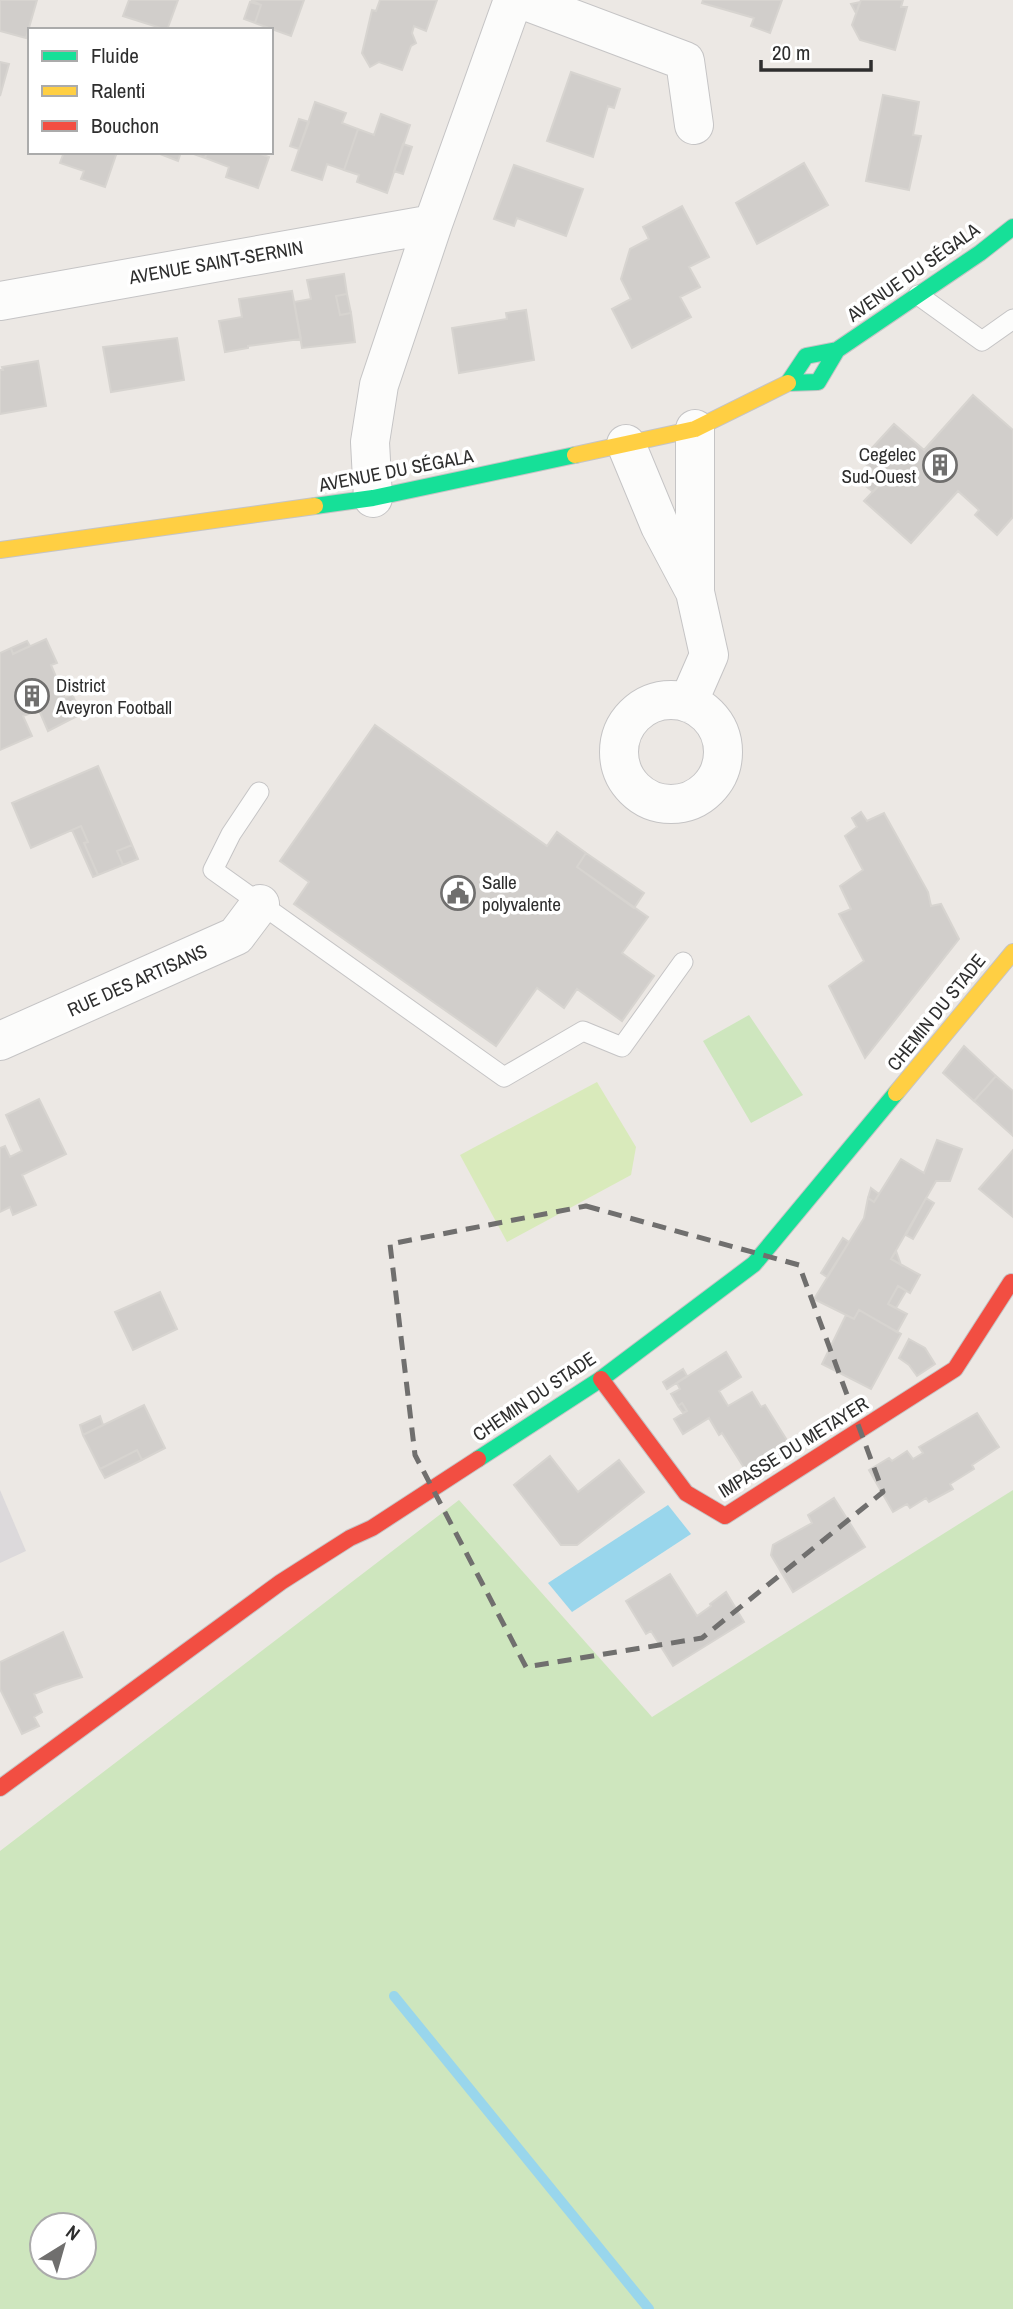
<svg xmlns="http://www.w3.org/2000/svg" width="1013" height="2309" viewBox="0 0 1013 2309" font-family="'Archivo Narrow',sans-serif">
<rect width="100%" height="100%" fill="#ece8e4"/>
<path fill="#dcd9db" d="M0,1490l26,61 -26,12z"/>
<path fill="#cee6be" fill-rule="evenodd" d="M749,1015l54,80 -52,28 -48,-82z
M1013,1490v819h-1013v-458l459,-351 193,217zM42,2225h42v42h-42z"/>
<path fill="#d9eabb" d="M597,1082l39,65 -5,28 -124,67 -47,-87z"/>
<path fill="#99d6ec" d="M668,1505l23,29 -119,78 -24,-29z"/>
<g fill="none" stroke-linecap="round" stroke-linejoin="round">
<path stroke="#99d6ec" stroke-width="10" d="M394,1996l255,313"/>
</g>
<path fill="#d1cecb" stroke="#d7d4d0" stroke-width="2" d="M0,0h37l-11,38 -26,-7z
M129,0h49l-11,30 -44,-14z
M251,0h53l-13,36 -36,-13 6,-18z
M380,0h57l-11,31 -12,-5 -2,7 4,10 -5,3 -9,24 -23,-8 -9,5 -8,-14 10,-43 4,1z
M703,0h79l-12,33 -19,-7 3,-8 -52,-15z
M861,0h42l-2,7h6l-12,43 -35,-10 -8,-15z
M250,2l11,3 -6,18 -11,-4z
M860,2l-4,11 -5,-9z
M0,62l9,2 -9,32z
M571,72l49,17 -6,19 -6,-2 -15,51 -46,-16z
M883,95l36,7 -6,33 8,1 -12,54 -43,-9z
M315,102l31,11 -4,10 16,6 -14,41 -17,-6 -5,16 -30,-10z
M381,114l29,11 -23,68 -30,-11 2,-7 -15,-5 14,-41 16,6z
M299,119l10,3 -10,27 -9,-3z
M403,144l9,3 -9,27 -9,-3z
M64,152h53l-12,35 -24,-8 3,-8 -24,-8z
M155,152h26l-3,9z
M188,152h19l-2,6z
M207,152h48l14,5 -11,31 -32,-11 3,-10 -24,-9z
M804,163l24,42 -71,39 -21,-41z
M514,165l69,24 -17,47 -49,-18 -3,8 -20,-7z
M682,206l27,51 -20,10 11,20 -20,10 11,20 -59,31 -20,-39 19,-10 -10,-20 9,-30 19,-10 -6,-12z
M344,274l3,20 -11,2 4,19 11,-2 4,29 -53,6 -8,-46 17,-3 -4,-19z
M292,291l9,48 -53,7v2l-23,4 -6,-31 23,-4 -3,-18z
M347,294l4,19 -11,2 -4,-19z
M526,310l8,50 -75,13 -7,-45 55,-9 -1,-6z
M177,338l7,42 -73,12 -8,-45z
M38,361l8,45 -46,8v-44h3l-1,-3z
M973,395l40,35v87l-16,18 -22,-20 4,-5 -21,-19 -47,52 -47,-42 20,-21 -23,-20 33,-36 30,26z
M874,471l10,9 -11,12 -11,-9z
M46,639l11,24 -6,2 14,33 7,-4 9,20 -33,17 -9,-21 -16,6 9,20 -32,14v-97l11,-5 2,6z
M27,641l3,5 -17,8 -2,-6z
M375,725l172,121 10,-14 29,21 -9,14 71,50 -26,36 32,23 -32,45 -45,-32 -13,19 -27,-20 -41,58 -202,-142 15,-22 -29,-21z
M98,766l34,79 -15,6 6,14 -25,10 -14,-32 4,-1 -7,-16 -50,22 -19,-45z
M861,812l6,9 17,-8 44,79 3,14 10,-2 18,35 -94,119 -36,-72 35,-25 -25,-47 12,-5 -11,-23 23,-16 -18,-34 12,-9 -5,-9z
M81,826l7,16 -4,1 14,32 -5,2 -21,-47z
M132,845l6,14 -15,6 -6,-14z
M586,853l58,40 -10,15 -57,-41z
M964,1046l32,30 -22,25 -31,-28z
M996,1076l17,15v45l-39,-35z
M39,1099l27,55 -44,21 14,30 -23,10 -3,-8 -10,5v-64l5,-2 5,11 12,-6 -16,-36z
M937,1140l25,9 -12,32h-14l-45,78 29,16 -10,18 -12,-7 -10,18 19,10 -10,18 -38,-22 -5,9 -40,-20 50,-81 4,-20 6,4 27,-43 23,14z
M1013,1150v67l-34,-28z
M871,1188l8,6 -5,8 -6,-4z
M926,1198l8,5 -21,36 -7,-4z
M843,1238l6,4 -22,35 -6,-4z
M896,1251l5,14 -10,-6z
M898,1286l8,5 -10,17 -8,-4z
M160,1292l17,37 -44,21 -18,-38z
M859,1310l42,24 -30,55 -49,-25 24,-49 8,4z
M909,1339l16,9 10,16 -18,12 -8,-11 -10,-7z
M726,1352l15,25 -22,14 9,15 24,-14 9,15 4,-2 28,45 -43,27 -28,-44 -3,2 -10,-17 -26,16 -9,-15 13,-8 -5,-8 -4,3 -7,-12 9,-5 -3,-6z
M683,1369l4,7 -20,13 -4,-7z
M682,1403l5,8 -4,2 -5,-7z
M144,1405l21,43 -23,12 -5,-10 -37,19 -17,-34z
M977,1413l22,34 -27,18 2,4 -24,15 3,5 -24,13 -3,-4 -16,10 -3,-4 -14,8 -24,-42 20,-12 3,3 15,-10 6,8 10,-6 -4,-6z
M100,1416l3,9 -20,10 -3,-10z
M137,1450l5,10 -37,18 -5,-9z
M550,1456l28,36 41,-32 25,32 -67,53h-16l-47,-60z
M834,1498l31,49 -72,45 -22,-37 2,-10 39,-22 -4,-8z
M670,1574l27,42 14,-10 -1,-2 16,-12 18,30 -71,44 -22,-35 -5,3 -20,-33z
M63,1632l19,45 -29,9 -19,8 8,18 -8,5 5,9 -17,8 -22,-45v-27z"/>
<g fill="none" stroke-linecap="round" stroke-linejoin="round">
<g stroke="#c5c4c5" stroke-width="21">
<path id="lane" d="M918,295l64,46 31,-22
M259,792l-28,42 -18,36 291,207 79,-46 39,16 61,-85"/>
</g>
<g stroke="#c5c4c5" stroke-width="40">
<path id="street" d="M523,0l162,61 9,64
M0,301l433,-77
M626,444l34,82 35,66v-163
M373,498l-3,-56 9,-57 54,-161 80,-224
M619 752a52 52 0 1 1 104 0a52 52 0 1 1-104 0Z
M688,703l21,-48 -14,-63
M0,1041l236,-105 24,-32"/>
</g>
<g stroke="#c5c4c5" stroke-width="18">
<path id="fast" d="M837,350l-19,32 -30,1 18,-27 31,-6 143,-97 33,-26
M315,506l58,-8 202,-43
M478,1459l123,-80 153,-115 142,-171"/>
</g>
<g stroke="#c5c4c5" stroke-width="18">
<path id="slow" d="M575,455l120,-26 93,-46
M0,550l315,-44
M896,1093l117,-141"/>
</g>
<g stroke="#c5c4c5" stroke-width="18">
<path id="jam" d="M601,1379l85,114 39,23 230,-147 56,-87
M0,1788l281,-206 69,-44 22,-10 106,-69"/>
</g>
<use href="#lane" stroke="#fcfcfb" stroke-width="19"/>
<use href="#street" stroke="#fcfcfb" stroke-width="38"/>
<use href="#fast" stroke="#16e098" stroke-width="16"/>
<use href="#slow" stroke="#ffcf43" stroke-width="16"/>
<use href="#jam" stroke="#f24e42" stroke-width="16"/>
</g>
<path fill="none" stroke="#706f6e" stroke-width="5" stroke-dasharray="14 9" stroke-linejoin="round" d="M586,1206l213,59 84,227 -181,146 -176,29 -111,-212 -25,-211z"/>
<defs>
<g id="building-ring" transform="scale(1.75)"><circle r="9.5" fill="#fff" stroke="#706f6e" stroke-width="1.5"/><path d="M-4-6H4V6H1V3H-1V6H-4ZM-2.5-4.3h1.7v1.8h-1.7ZM.8-4.3h1.7v1.8H.8ZM-2.5-1h1.7V.8h-1.7ZM.8-1h1.7V.8H.8Z" fill="#706f6e"/></g>
<g id="civic-ring" transform="scale(1.75)"><circle r="9.5" fill="#fff" stroke="#706f6e" stroke-width="1.5"/><path d="M-.6-6.5H3V-4.5H.6V-3L4-1V1h2V6H-6V1h2V-1L-.6-3ZM-1.2 2.5V6h2.4V2.5Z" fill="#706f6e"/></g>
</defs>
<g fill-rule="evenodd">
<use href="#building-ring" x="940" y="465"/>
<use href="#building-ring" x="32" y="696"/>
<use href="#civic-ring" x="458" y="893"/>
</g>
<g text-anchor="middle" stroke-width="7" stroke-linejoin="round" paint-order="stroke">
<g font-size="19" fill="#2e2e2e" stroke="#fff">
<text transform="translate(216 262) rotate(-10)" y="7">AVENUE SAINT-SERNIN</text>
<text transform="translate(913 272) rotate(-35)" y="7">AVENUE DU SÉGALA</text>
<text transform="translate(396 470) rotate(-11)" y="7">AVENUE DU SÉGALA</text>
<text transform="translate(137 980) rotate(-24)" y="7">RUE DES ARTISANS</text>
<text transform="translate(936 1012) rotate(-51)" y="7">CHEMIN DU STADE</text>
<text transform="translate(534 1396) rotate(-34)" y="7">CHEMIN DU STADE</text>
<text transform="translate(793 1447) rotate(-32)" y="7">IMPASSE DU METAYER</text>
</g>
<g font-size="19" fill="#2e2e2e" stroke="#fff" text-anchor="start">
<text x="916" y="461" text-anchor="end">Cegelec<tspan x="916" dy="22">Sud-Ouest</tspan></text>
<text x="56" y="692">District<tspan x="56" dy="22">Aveyron Football</tspan></text>
<text x="482" y="889">Salle<tspan x="482" dy="22">polyvalente</tspan></text>
</g>
</g>
<rect x="28" y="28" width="245" height="126" fill="#ffffff" stroke="#ababab" stroke-width="2"/>
<rect x="42" y="51" width="35" height="10" fill="#16e098" stroke="#ababab" stroke-width="2"/>
<text x="91" y="63" font-size="21" fill="#2e2e2e">Fluide</text>
<rect x="42" y="86" width="35" height="10" fill="#ffcf43" stroke="#ababab" stroke-width="2"/>
<text x="91" y="98" font-size="21" fill="#2e2e2e">Ralenti</text>
<rect x="42" y="121" width="35" height="10" fill="#f24e42" stroke="#ababab" stroke-width="2"/>
<text x="91" y="133" font-size="21" fill="#2e2e2e">Bouchon</text>
<g transform="translate(63 2246) rotate(37)"><circle r="33" fill="#ffffff" stroke="#ababab" stroke-width="2"/>
<path d="M0-5L12 26L0 18L-12 26Z" fill="#706f6e"/>
<text y="-10" font-size="19" font-weight="bold" text-anchor="middle" fill="#2e2e2e">N</text>
</g>
<path d="M761 60v10h110v-10" fill="none" stroke="#2e2e2e" stroke-width="3.5"/>
<text x="772" y="60" font-size="21" fill="#2e2e2e" stroke="#ffffff" stroke-width="5" paint-order="stroke">20 m</text>
</svg>
